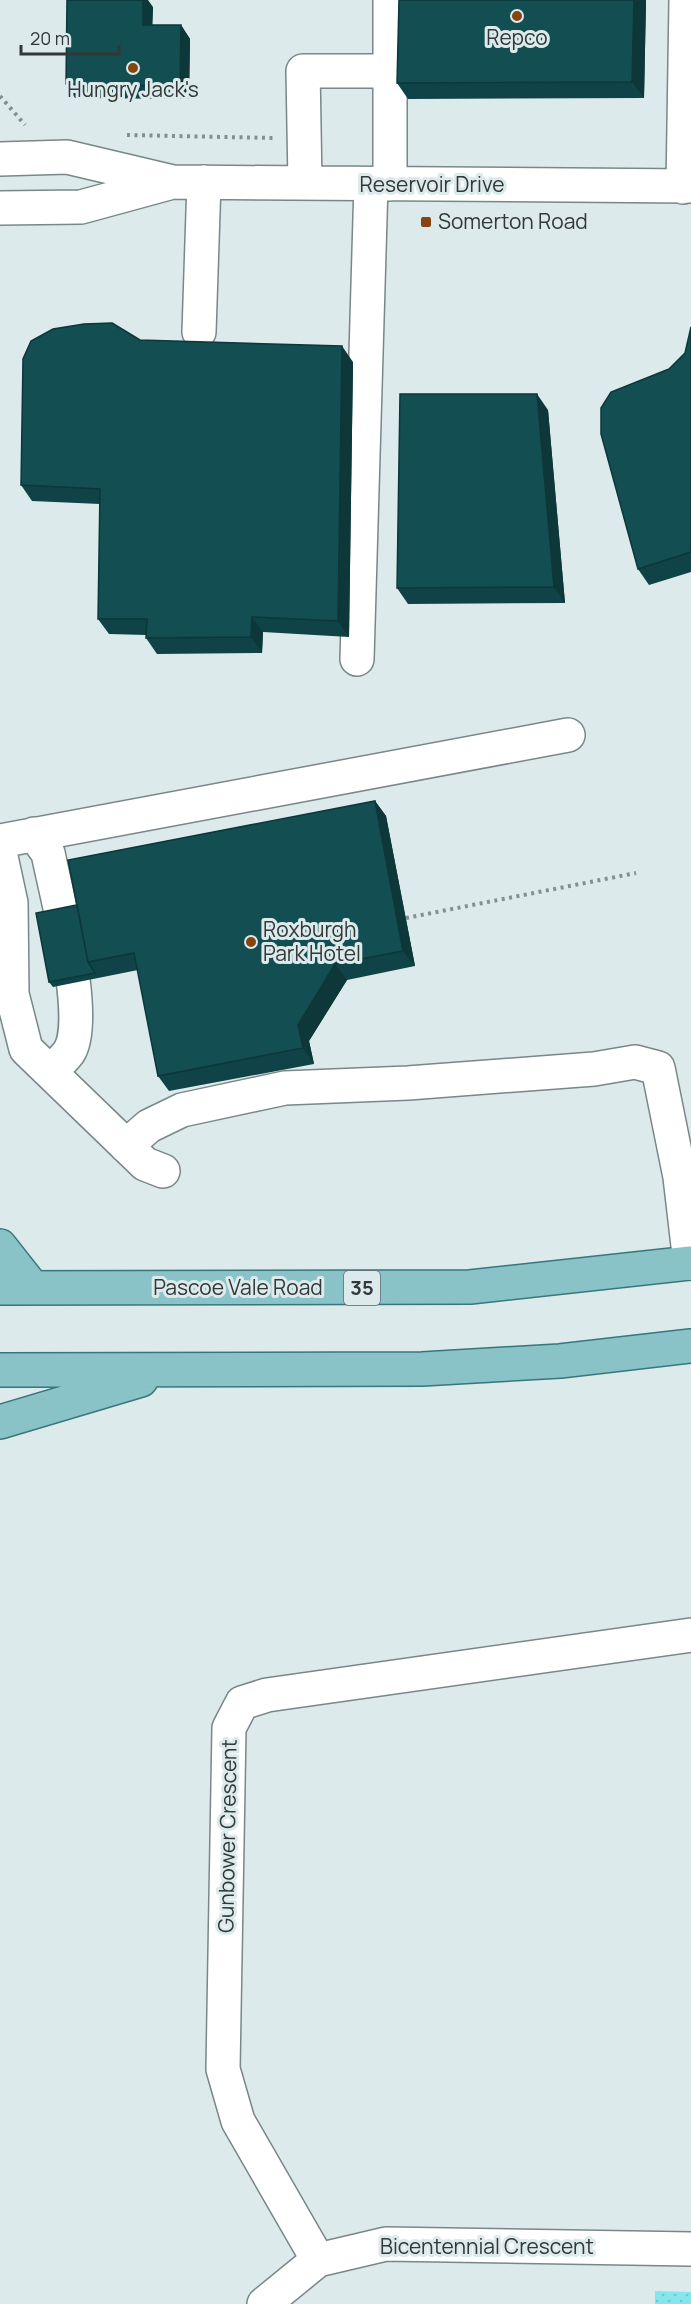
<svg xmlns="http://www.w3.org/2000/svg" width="691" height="2304" viewBox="0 0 691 2304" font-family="Manrope,sans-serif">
<defs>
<pattern id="park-dots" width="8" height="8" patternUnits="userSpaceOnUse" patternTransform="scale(1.5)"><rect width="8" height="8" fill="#86e6ee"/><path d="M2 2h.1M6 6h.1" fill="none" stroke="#74c6cd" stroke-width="1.8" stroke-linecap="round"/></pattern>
</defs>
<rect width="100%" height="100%" fill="#dceaeb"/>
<path fill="url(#park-dots)" d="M655,2291l36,1v12h-36z"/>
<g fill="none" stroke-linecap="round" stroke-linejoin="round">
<g stroke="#798788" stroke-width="36">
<path id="minor" d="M390,0v184
M0,159l67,-2 106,25 518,4
M305,183l-2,-112h87
M683,187l3,-187
M0,208l81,-1 88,-24
M199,332l5,-150
M357,659l14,-475
M34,834l14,19c8,41 42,166 21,199 -5,7 -13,14 -19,20
M0,841l568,-106
M0,852l11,51 1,91 14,55 119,115 18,7
M126,1146l23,-20 33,-16 103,-22 123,-5 186,-14 41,-7 23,6 22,109 10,86
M318,2260l-80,-139 -15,-52 6,-341 13,-25 25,-8 424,-60
M264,2304l54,-44 68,-16 305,5"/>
</g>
<g stroke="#37777c" stroke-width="36">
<path id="major" d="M0,1246l33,42
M0,1288l470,-1 221,-24
M0,1370l422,-1 138,-8 131,-15
M0,1422l141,-42"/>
</g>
<path stroke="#858f90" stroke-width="4" stroke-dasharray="3 4.5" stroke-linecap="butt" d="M0,96l25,29
M127,135l146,3
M406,918l230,-45"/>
<use href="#minor" stroke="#fff" stroke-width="33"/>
<use href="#major" stroke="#89c2c7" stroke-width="33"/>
</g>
<path fill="#104347" d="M399,0h247l-2,98 -236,1 -11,-16z
M153,7l-1,18h29l9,14 -1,60 -114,-1 -9,-14z
M691,327v245l-42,13 -11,-16 31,-200 16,-16z
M140,340l213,22 -4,275 -86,-5 -1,21 -105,1 -11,-16v-3l-37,-1 -11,-15 2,-115 -68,-3 -11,-16z
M548,410l17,193 -157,1 -11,-16z
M375,801l11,15 29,150 -68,14 -38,61 5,23 -145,27 -11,-15 -20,-106 -85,17 -4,-5 28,-77z"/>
<path fill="#0d3739" d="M143,0h5l5,7 -1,31 -9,-13z
M634,0h12l-2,98 -12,-16z
M181,25l9,14 -1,60 -9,-13z
M342,346l11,16 -4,275 -11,-16z
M537,394l11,16 17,193 -11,-16z
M252,617l11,15 -1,21 -11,-16z
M375,801l11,15 29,150 -12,-15z
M335,964l12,16 -38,61 5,23 -11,-16 -5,-23z"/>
<path fill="#134e52" stroke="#0d3739" stroke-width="1.5" d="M67,0h76v25h38l-1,61 -114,-2z
M399,0h235l-2,82 -235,1z
M112,323l28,17 202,6 -4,275 -86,-4 -1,20 -105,1 1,-19h-49l2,-130 -79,-4 2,-126 8,-18 22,-12 31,-5z
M691,327v225l-53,17 -37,-135v-26l10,-16 58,-23 16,-16z
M400,394h137l17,193 -157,1z
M375,801l28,150 -68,13 -37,61 5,23 -145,28 -24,-123 -46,9 -20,-102z
M77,905l11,57 7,11 -46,9 -13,-69z"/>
<g fill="#854411" stroke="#dceaeb" stroke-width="2">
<circle cx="517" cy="16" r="6"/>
<circle cx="133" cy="68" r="6"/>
<rect x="420" y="216" width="12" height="12" rx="3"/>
<circle cx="251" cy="942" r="6"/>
</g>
<g text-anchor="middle" stroke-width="6" stroke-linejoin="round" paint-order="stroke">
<rect fill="#dceaeb" stroke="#656d6e" stroke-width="1.5" x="344" y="1271" width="36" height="34" rx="4.5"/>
<g font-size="20" font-weight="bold" fill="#323738">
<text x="362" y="1295">35</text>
</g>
<g font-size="21" fill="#323738" stroke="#dceaeb">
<text x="517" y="45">Repco</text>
<text x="133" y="97">Hungry Jack's</text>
<text x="438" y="229" text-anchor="start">Somerton Road</text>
<text x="263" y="937" text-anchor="start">Roxburgh<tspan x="263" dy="24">Park Hotel</tspan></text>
</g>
<g font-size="21" fill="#323738" stroke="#dceaeb">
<text x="432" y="192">Reservoir Drive</text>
<text x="238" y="1295">Pascoe Vale Road</text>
<text transform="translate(228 1836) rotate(-89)" y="7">Gunbower Crescent</text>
<text x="487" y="2254">Bicentennial Crescent</text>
</g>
</g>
<path d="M21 45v9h98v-9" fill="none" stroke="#323738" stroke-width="3"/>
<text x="30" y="45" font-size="18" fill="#323738" stroke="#dceaeb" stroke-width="4.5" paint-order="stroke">20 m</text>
</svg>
